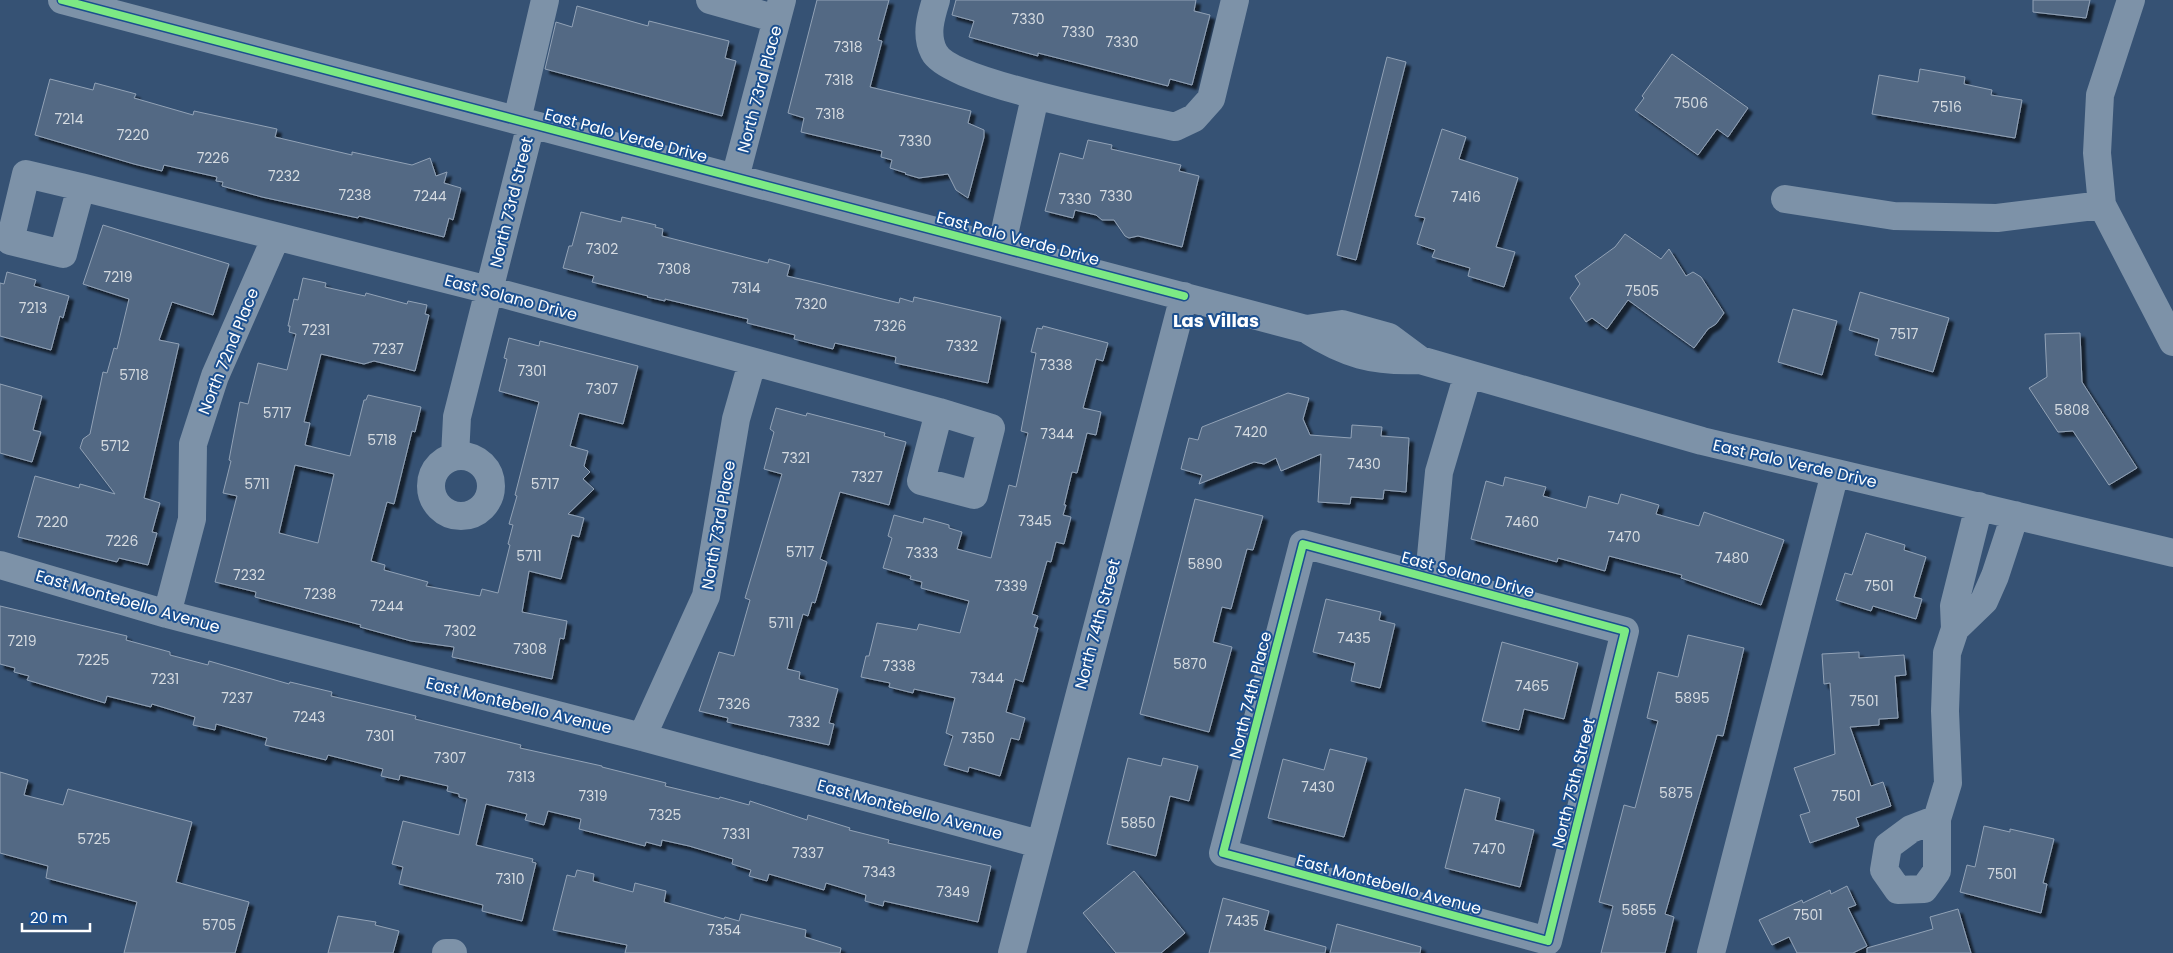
<svg xmlns="http://www.w3.org/2000/svg" width="2173" height="953" viewBox="0 0 2173 953" font-family="Poppins,sans-serif">
<defs>
<filter id="shadow"><feDropShadow dx="4.5" dy="4.5" stdDeviation="1" flood-color="#0009"/></filter>
</defs>
<rect width="100%" height="100%" fill="#365274"/>
<path fill="#526984" stroke="#92a2b6" fill-rule="evenodd" filter="url(#shadow)" d="M817,0h72l-11,40 4,1 -12,46 101,24 -3,12 16,7v7l-16,61 -12,-8 -8,-16 -29,4 -14,-4 1,-1 -16,-5 2,-8 -11,-3 1,-6 -81,-19 3,-14 -16,-5z
M956,0h240l-2,11 16,4 -18,70 -22,-6 -2,7 -130,-33v3l-69,-19 5,-16 -22,-6z
M2033,0h57l-4,18 -53,-6z
M577,6l71,20 1,-5 80,20 -4,17 11,3 -14,55 -177,-47 11,-47 16,5z
M1672,54l76,54 -20,29 -11,-8 -19,26 -63,-45 9,-12 -2,-2z
M1387,57l19,5 -50,198 -19,-5z
M1920,69l45,8 -1,7 28,6 -1,5 31,5 -7,38 -143,-24 7,-39 39,7z
M50,79l43,11 2,-7 41,11 -2,4 59,17 1,-4 83,18 -2,8 77,18v-3l60,13 18,-7 6,18 11,-4 -3,11 17,5 -8,32 -4,-2 -5,19 -85,-21 -1,2 -96,-21 -40,-11 1,-4 -7,-1 1,-4 -53,-12 -2,6 -28,-7 -99,-29z
M1442,129l24,8 -7,22 59,19 -22,69 19,5 -11,35 -36,-11 2,-8 -38,-11 3,-7 -18,-6 8,-26 -10,-2z
M1088,140l24,5 -1,4 70,16 -2,6 20,5 -17,71 -44,-11 -9,2 -4,-2 -11,-16h-12l-6,-5 -21,-5 -2,8 -28,-7 15,-58 23,6z
M581,212l40,10 1,-5 34,8 -1,2 8,2 -1,7 106,27 1,-4 21,6 -3,11 22,5 90,22 1,-5 13,4 1,-5 87,20 -13,66 -93,-20 1,-6 -61,-14 -2,6 -39,-10 1,-4 -48,-12 1,-4 -83,-20v2l-18,-4 1,-1 -56,-14 2,-6 -31,-8 6,-22h3z
M103,225l126,39 -16,51 -41,-13 -13,38 20,4 -35,154 16,5 -8,29 5,1 -9,32 -29,-7 -2,4 -99,-25 17,-61 44,12 1,-4 35,10 -35,-46 3,-9 7,-5 13,-62 4,1 7,-25 3,1 12,-50 -46,-15z
M1625,234l36,25 8,-10 17,27 7,-4 8,5 23,36 -8,11 -8,5 -14,19 -66,-48 -21,29 -15,-11 -6,4 -16,-24 10,-14 -5,-8 40,-29z
M7,272l29,8 -2,6 35,10 -6,22 -3,-2 -9,34 -51,-14v-53l4,1z
M303,278l23,5 -1,4 40,9 1,-3 41,11 1,-3 19,4 -2,9 4,1 -14,56 -41,-10 -10,3 -43,-10 -17,68 6,1 -5,22 45,11 14,-56h2l2,-5 53,12 -6,25 -3,-1 -18,73 -7,-2 -16,59 14,4 -1,5 44,12 -2,4 54,10 2,-7 16,4 12,-48 -2,-1 5,-19 -4,-1 8,-28 -2,-1 24,-93 -40,-11 8,-32 -3,-1 5,-20 30,8 1,-5 98,25 -15,58 -44,-11 -9,33 18,5 -4,15 6,6 -7,7 11,10 -26,25 16,4 -5,19 -7,-2 -11,44 -32,-8 -7,41 45,9 -3,18 -4,-1 -8,41 -100,-22 2,-10 -43,-6 -51,-14 1,-2 -106,-28 1,-5 -41,-10 22,-86 -14,-3 8,-32 -2,-1 11,-58 8,2 10,-41 29,7 9,-36 -7,-2 1,-6h-2l6,-27 4,1zM295,465l39,9 -16,69 -39,-10z
M1860,292l89,26 -16,54 -58,-17 4,-16 -30,-9z
M1793,309l44,12 -15,54 -44,-13z
M1043,326l65,17 -5,18 -7,-2 -13,49 18,4 -5,23 -9,-2 -10,40 -5,-1 -8,33h2l-3,10 8,2 -7,27 -8,-2 -5,20 -4,-1 -15,53 6,2 -4,11 4,1 -15,54 -8,-3 -9,33 19,6 -6,22 -8,-2 -11,38 -31,-9 -1,5 -24,-7 9,-29 -7,-3 9,-35 -41,-9 -1,4 -24,-6 1,-4 -29,-6 5,-21h3l8,-33 40,7 2,-6 41,9 9,-32 -48,-13 1,-6 -12,-3 1,-3 -28,-8 9,-30 -4,-2 6,-21 29,8 1,-5 25,7v3l13,4 -5,17 34,9 18,-73 7,2 12,-54 -7,-2 15,-78 -5,-1 6,-24 5,1z
M2080,333l2,49 55,86 -28,17 -36,-54 -15,1 -29,-44 18,-11 -2,-43z
M0,384l42,12 -9,34 8,2 -9,30 -32,-9z
M1288,393l21,5 -6,21 7,16 41,3 1,-13 30,2 -1,9 28,2 -3,54 -22,-2 -1,9 -32,-2 -1,7 -32,-2 3,-48 -40,17 -5,-13 -12,6 -10,-2 -55,22 3,-9 -21,-6 8,-31 9,2 4,-13z
M776,408l30,8 1,-3 78,20 -1,3 22,6 -17,63 -49,-13 -20,67 7,3 -5,17 -7,24 -3,-1 -4,14 -5,-2 -16,55 13,3 -1,7 39,10 -9,34 5,1 -5,21 -102,-23 1,-4 -29,-7 20,-59 15,4 16,-56 -5,-2 37,-124 -18,-5 10,-37 -4,-3z
M1505,477l41,10 -3,9 43,12 3,-12 29,8 3,-10 38,11 -3,9 43,12 5,-14 80,28 -23,65 -80,-27 1,-3 -73,-19 -4,15 -47,-13 -1,4 -86,-23 15,-58 17,5z
M1195,499l68,17 -10,34 -6,-1 -16,60 -9,-2 -9,35 19,5 -23,85 -69,-18z
M1866,533l39,12 -1,5 22,7 -12,40 8,2 -6,20 -43,-13 -2,5 -35,-11 9,-27 7,2z
M1326,599l55,13 -2,8 16,4 -15,64 -29,-7 4,-18 -42,-11z
M0,606l127,30 -1,4 44,12v3l38,10 1,-4 80,23 1,-2 42,10 -1,4 85,20 -1,3 106,26 -1,3 82,18v1l64,16 -1,3 54,13 1,-2 29,8 1,-4 57,19 1,-5 42,13 -1,2 40,10 -1,3 103,23 -13,56 -94,-21 -1,5 -18,-5 1,-6 -40,-12 -2,7 -55,-16 -2,7 -18,-5 2,-6 -19,-6 1,-5 -44,-13 -27,-6 -1,6 -15,-4 -1,4 -66,-17 2,-10 -33,-8 -4,14 -19,-5 2,-6 -41,-10 -10,41 57,14 -1,3 4,1 -14,58 -40,-10 1,-6 -84,-21 4,-17 -11,-3 11,-43 56,14 8,-36 -8,-2v-3l-12,-3 1,-5 -48,-11 -1,5 -18,-4 2,-7 -55,-14 -2,5 -61,-15 2,-7 -51,-14 -1,6 -22,-5 2,-8 -43,-13 -1,3 -44,-11 -2,7 -78,-23 2,-4 -15,-4 1,-4 -15,-4z
M1688,635l56,13 -21,88 -6,-1 -52,179 9,3 -9,36h-64l12,-47 -14,-4 25,-97 11,3 23,-87 -11,-3 11,-46 20,5z
M1502,642l76,21 -14,56 -40,-10 -5,21 -37,-9z
M1859,652v6l45,-3 2,20 -11,1 3,42 -19,1v6l-29,2 21,59 12,-4 8,24 -35,12 3,8 -49,17 -10,-28 10,-3 -16,-44 41,-14 -5,-71 -6,1 -2,-30z
M1330,749l37,9 -23,79 -76,-19 15,-59 41,11z
M1128,758l33,8 2,-8 35,8 -9,35 -19,-5 -14,60 -49,-12z
M0,772l28,8 -4,15 39,10 5,-16 124,33 -16,60 73,20 -14,51h-111l13,-51 -91,-24 2,-12 -48,-13z
M1465,789l35,9 -5,22 39,10 -14,57 -75,-19z
M1984,826l26,6v-3l44,10 -11,44 4,1 -6,29 -81,-21 7,-27 8,2z
M577,870l17,4 -1,7 40,11 2,-9 31,8 -2,11 60,17 1,-2 14,4 2,-7 65,16 -1,7 36,11 -1,5h-215l2,-8 -74,-15 14,-55 8,2z
M1134,871l51,62 -24,20h-45l-33,-40z
M1847,886l9,19 -8,3 19,38 -14,7h-56l-8,-16 -17,8 -13,-25 43,-20 1,3 27,-13 1,4z
M1223,898l46,13 -5,19 62,17 -1,6h-116z
M1958,909l13,44h-104v-5l66,-19 -3,-12z
M338,916l38,6 -1,3 24,6 -6,22h-65z
M1337,924l84,23 -1,6h-90z"/>
<g fill="none" stroke-linecap="round" stroke-linejoin="round">
<path stroke="#7d92a8" stroke-width="28" d="M62,0l1244,329c39,25 67,33 114,31
M710,0l67,19
M936,0c-5,16 -11,35 -2,52 15,31 202,66 241,75l19,-9 17,-19 24,-99
M2131,0l-31,95 -3,58 5,52 71,137
M517,120l28,-120
M26,174l55,13 -18,67 -53,-13z
M735,178l47,-178
M81,187l408,103 450,122 52,16 -17,67 -53,-14 18,-69
M1785,199l109,17 103,2 105,-13
M1001,248l34,-151
M1306,329l36,-5 47,13 31,23 282,81 471,112
M431 486a30 30 0 1 1 60 0a30 30 0 1 1-60 0Z
M455,456l2,-39 74,-293
M1979,506l-25,100 1,23 29,-28 11,-25 20,-61
M1303,544l322,87 -77,310 -325,-88z
M0,565l167,49 475,123 397,107
M1429,577l10,-105 29,-98
M167,614l25,-95 1,-75 22,-68 61,-139
M642,737l64,-141 30,-177 16,-56
M1937,819l-26,10 -23,17 -4,24 14,20 26,-1 13,-18v-52l11,-36 -3,-72 2,-58 8,-24
M446,953h7
M1012,953l172,-657
M1711,953l124,-480"/>
<g stroke="#1b4f8f" stroke-width="11">
<path id="cycleway" d="M62,0l1122,296
M1303,544l322,87 -77,310 -325,-88z"/>
</g>
<use href="#cycleway" stroke="#7ce984" stroke-width="8"/>
</g>
<g text-anchor="middle" stroke-width="4" stroke-linejoin="round" paint-order="stroke">
<g font-size="14" fill="#d4dae0">
<text x="1028" y="24">7330</text>
<text x="1078" y="37">7330</text>
<text x="1122" y="47">7330</text>
<text x="848" y="52">7318</text>
<text x="839" y="85">7318</text>
<text x="1691" y="108">7506</text>
<text x="1947" y="112">7516</text>
<text x="830" y="119">7318</text>
<text x="69" y="124">7214</text>
<text x="133" y="140">7220</text>
<text x="915" y="146">7330</text>
<text x="213" y="163">7226</text>
<text x="284" y="181">7232</text>
<text x="355" y="200">7238</text>
<text x="430" y="201">7244</text>
<text x="1116" y="201">7330</text>
<text x="1466" y="202">7416</text>
<text x="1075" y="204">7330</text>
<text x="602" y="254">7302</text>
<text x="674" y="274">7308</text>
<text x="118" y="282">7219</text>
<text x="746" y="293">7314</text>
<text x="1642" y="296">7505</text>
<text x="811" y="309">7320</text>
<text x="33" y="313">7213</text>
<text x="890" y="331">7326</text>
<text x="316" y="335">7231</text>
<text x="1904" y="339">7517</text>
<text x="962" y="351">7332</text>
<text x="388" y="354">7237</text>
<text x="1056" y="370">7338</text>
<text x="532" y="376">7301</text>
<text x="134" y="380">5718</text>
<text x="602" y="394">7307</text>
<text x="2072" y="415">5808</text>
<text x="277" y="418">5717</text>
<text x="1251" y="437">7420</text>
<text x="1057" y="439">7344</text>
<text x="382" y="445">5718</text>
<text x="115" y="451">5712</text>
<text x="796" y="463">7321</text>
<text x="1364" y="469">7430</text>
<text x="867" y="482">7327</text>
<text x="257" y="489">5711</text>
<text x="545" y="489">5717</text>
<text x="1035" y="526">7345</text>
<text x="52" y="527">7220</text>
<text x="1522" y="527">7460</text>
<text x="1624" y="542">7470</text>
<text x="122" y="546">7226</text>
<text x="800" y="557">5717</text>
<text x="922" y="558">7333</text>
<text x="529" y="561">5711</text>
<text x="1732" y="563">7480</text>
<text x="1205" y="569">5890</text>
<text x="249" y="580">7232</text>
<text x="1011" y="591">7339</text>
<text x="1879" y="591">7501</text>
<text x="320" y="599">7238</text>
<text x="387" y="611">7244</text>
<text x="781" y="628">5711</text>
<text x="460" y="636">7302</text>
<text x="1354" y="643">7435</text>
<text x="22" y="646">7219</text>
<text x="530" y="654">7308</text>
<text x="93" y="665">7225</text>
<text x="1190" y="669">5870</text>
<text x="899" y="671">7338</text>
<text x="987" y="683">7344</text>
<text x="165" y="684">7231</text>
<text x="1532" y="691">7465</text>
<text x="237" y="703">7237</text>
<text x="1692" y="703">5895</text>
<text x="1864" y="706">7501</text>
<text x="734" y="709">7326</text>
<text x="309" y="722">7243</text>
<text x="804" y="727">7332</text>
<text x="380" y="741">7301</text>
<text x="978" y="743">7350</text>
<text x="450" y="763">7307</text>
<text x="521" y="782">7313</text>
<text x="1318" y="792">7430</text>
<text x="1676" y="798">5875</text>
<text x="593" y="801">7319</text>
<text x="1846" y="801">7501</text>
<text x="665" y="820">7325</text>
<text x="1138" y="828">5850</text>
<text x="736" y="839">7331</text>
<text x="94" y="844">5725</text>
<text x="1489" y="854">7470</text>
<text x="808" y="858">7337</text>
<text x="879" y="877">7343</text>
<text x="2002" y="879">7501</text>
<text x="510" y="884">7310</text>
<text x="953" y="897">7349</text>
<text x="1639" y="915">5855</text>
<text x="1808" y="920">7501</text>
<text x="1242" y="926">7435</text>
<text x="219" y="930">5705</text>
<text x="724" y="935">7354</text>
</g>
<g font-size="16" fill="#fff" stroke="#1b4f8f">
<text transform="translate(759 89) rotate(-75)" y="6">North 73rd Place</text>
<text transform="translate(626 135) rotate(15)" y="6">East Palo Verde Drive</text>
<text transform="translate(511 202) rotate(-76)" y="6">North 73rd Street</text>
<text transform="translate(1018 238) rotate(15)" y="6">East Palo Verde Drive</text>
<text transform="translate(511 297) rotate(15)" y="6">East Solano Drive</text>
<text transform="translate(228 351) rotate(-68)" y="6">North 72nd Place</text>
<text transform="translate(1795 463) rotate(13)" y="6">East Palo Verde Drive</text>
<text transform="translate(718 525) rotate(-80)" y="6">North 73rd Place</text>
<text transform="translate(1468 574) rotate(15)" y="6">East Solano Drive</text>
<text transform="translate(128 601) rotate(16)" y="6">East Montebello Avenue</text>
<text transform="translate(1097 624) rotate(-75)" y="6">North 74th Street</text>
<text transform="translate(1250 695) rotate(-76)" y="6">North 74th Place</text>
<text transform="translate(519 705) rotate(14)" y="6">East Montebello Avenue</text>
<text transform="translate(1573 783) rotate(-76)" y="6">North 75th Street</text>
<text transform="translate(910 809) rotate(15)" y="6">East Montebello Avenue</text>
<text transform="translate(1389 884) rotate(15)" y="6">East Montebello Avenue</text>
</g>
<g font-size="18" font-weight="bold" fill="#fff" stroke="#1b4f8f">
<text x="1216" y="327">Las Villas</text>
</g>
</g>
<path d="M22 923v8h68v-8" fill="none" stroke="#ffffff" stroke-width="2.5"/>
<text x="30" y="923" font-size="15" fill="#ffffff" stroke="#1b4f8f" stroke-width="4" paint-order="stroke">20 m</text>
</svg>
